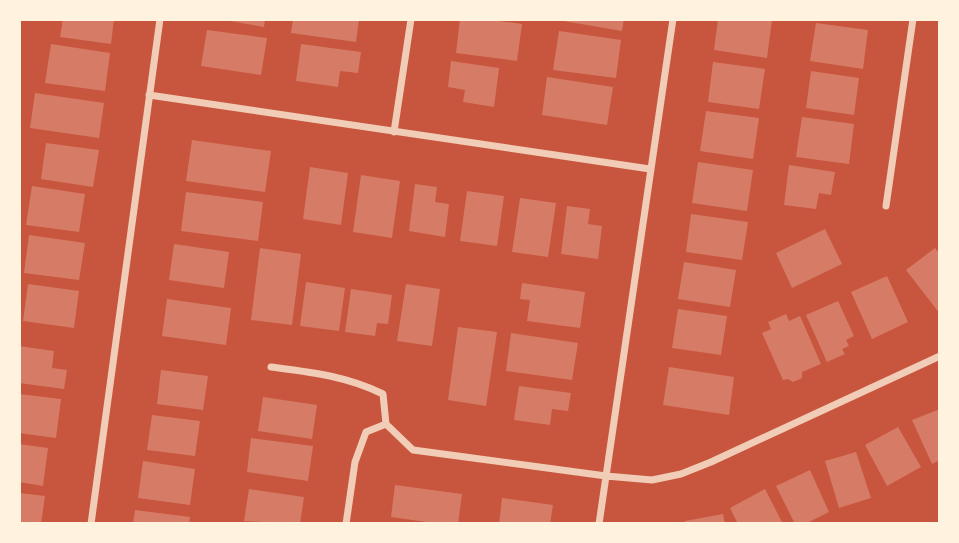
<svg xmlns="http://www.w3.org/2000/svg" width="959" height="543" viewBox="0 0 959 543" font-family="'Alegreya Sans',sans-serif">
<rect width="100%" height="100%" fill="#c8553d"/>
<path fill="#d67c66" d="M63,19h51l-3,25 -51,-7z
M219,19h46l-1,8z
M293,19h66l-3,23 -65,-9z
M460,19h25l37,5 -5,37 -61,-8z
M552,19h72l-2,12z
M718,19l54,1 -5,38 -53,-8z
M816,23l52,7 -5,39 -53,-8z
M207,30l60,8 -6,37 -60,-9z
M559,31l62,9 -5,38 -63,-8z
M51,44l59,9 -5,38 -60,-8z
M301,44l60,8 -3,21 -18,-2 -2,16 -42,-6z
M451,61l48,7 -5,39 -31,-5 2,-12 -17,-3z
M713,62l52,7 -6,40 -51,-7z
M811,71l48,7 -5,37 -48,-7z
M547,77l66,10 -6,38 -65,-10z
M35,93l69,10 -5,35 -69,-10z
M706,111l53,7 -6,41 -53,-8z
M802,117l52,7 -5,40 -53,-7z
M192,140l79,11 -6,41 -79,-11z
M46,143l53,7 -6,37 -52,-8z
M698,162l55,8 -6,41 -55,-8z
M789,165l46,7 -4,23 -12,-2 -3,16 -32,-4z
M310,167l38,6 -7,52 -38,-6z
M361,175l39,6 -8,57 -39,-6z
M415,184l22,3 -2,15 14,2 -4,33 -36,-6z
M32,186l53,8 -6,38 -53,-7z
M467,191l37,5 -7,50 -37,-5z
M186,192l77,10 -5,39 -77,-10z
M520,198l36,5 -8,54 -36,-5z
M567,206l23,3 -2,15 14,2 -4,33 -37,-5z
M691,214l57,8 -6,38 -56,-8z
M825,229l17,35 -50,24 -16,-35z
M29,235l56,8 -6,37 -55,-7z
M174,244l55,8 -5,36 -55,-8z
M260,248l41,6 -9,71 -41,-5z
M935,248l5,6v60l-34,-44z
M684,262l52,8 -6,37 -52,-8z
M887,276l21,46 -36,17 -21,-47z
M306,282l39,6 -6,43 -39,-5z
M522,283l63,9 -5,36 -53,-7 3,-21 -10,-1z
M28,284l51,7 -5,37 -51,-7z
M406,284l34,5 -8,57 -35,-5z
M351,289l41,6 -4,29 -11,-1 -2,13 -30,-4z
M167,299l64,9 -5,37 -64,-9z
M838,301l16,35 -8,4 3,6 -7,3 3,5 -18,8 -21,-47z
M678,309l49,7 -6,39 -49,-7z
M786,314l3,7 11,-5 21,48 -19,8v6l-9,4 -5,-3 -5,1 -21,-47 9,-4 -3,-7z
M458,327l39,5 -11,74 -38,-6z
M511,333l67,10 -6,37 -66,-9z
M19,346l35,5 -2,17 15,2 -3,19 -45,-6z
M669,367l65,10 -5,38 -66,-10z
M161,370l47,6 -5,34 -46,-6z
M519,386l52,7 -3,18 -16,-2 -2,16 -36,-5z
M19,394l42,5 -5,39 -37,-5z
M263,397l54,8 -5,34 -54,-8z
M940,409v51l-8,4 -20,-44z
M152,415l48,6 -5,35 -48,-6z
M898,427l23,40 -34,19 -22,-41z
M251,438l62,8 -5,35 -61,-9z
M19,444l29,4 -5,38 -24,-4z
M856,452l15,46 -32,10 -14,-47z
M143,461l52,8 -5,36 -52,-7z
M810,470l19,42 -24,12h-10l-19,-38z
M395,485l67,9 -4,30h-17l-50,-7z
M249,489l55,8 -4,27 -56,-3z
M765,489l18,35h-45l-8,-16z
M19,493l26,3 -4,28h-22z
M502,498l51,7 -3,19h-51z
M135,510l55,7 -1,7h-56z
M723,514l2,10h-39l-1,-3z"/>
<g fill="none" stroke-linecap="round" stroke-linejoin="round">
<path stroke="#f1ccb7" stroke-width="7" d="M149,95l501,74
M394,132l17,-113
M886,206l27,-187
M271,367c39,5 76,9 112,27l3,30 27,26 193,26 46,4 29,-6 30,-12 229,-106
M91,524l69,-505
M346,524l9,-62 11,-30 20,-8
M599,524l74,-505"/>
</g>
<rect width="959" height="543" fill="none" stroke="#fff3e0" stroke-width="42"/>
</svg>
